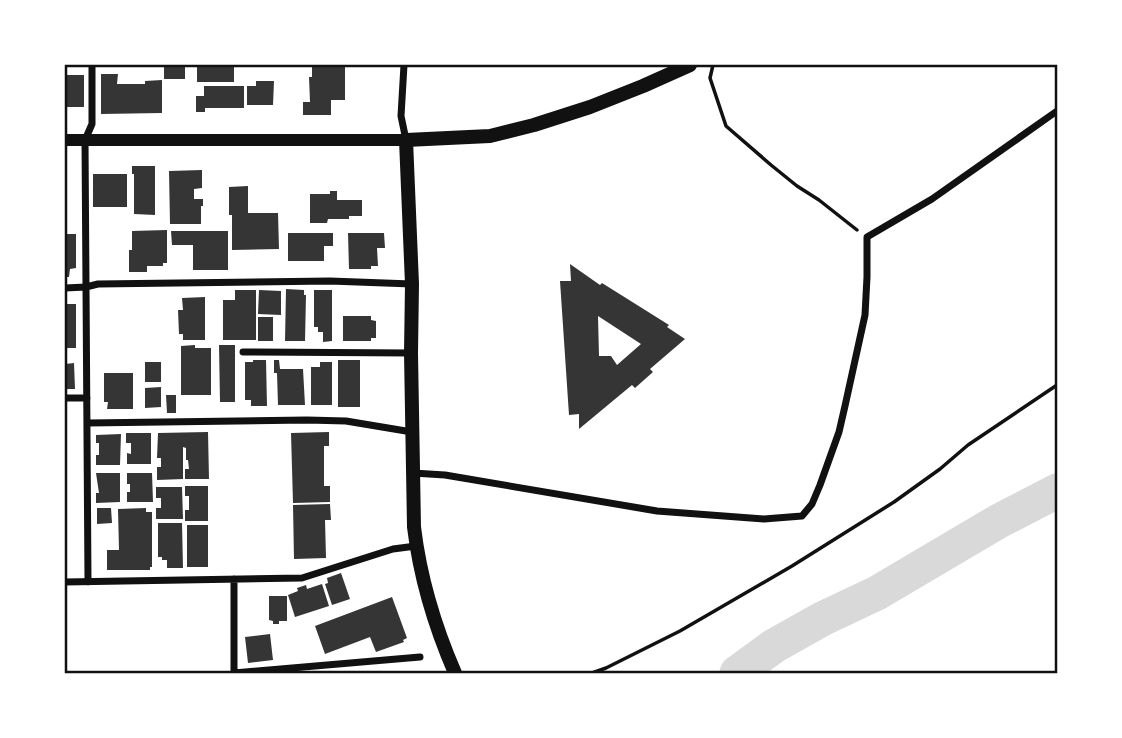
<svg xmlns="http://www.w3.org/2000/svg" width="1122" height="738" viewBox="0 0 1122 738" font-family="'Public Sans',sans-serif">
<rect width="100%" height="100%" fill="#fff"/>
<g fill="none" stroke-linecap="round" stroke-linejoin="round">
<path stroke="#d9d9d9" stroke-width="35" d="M737,673l37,-27 48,-27 55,-26 122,-72 58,-30"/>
</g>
<path fill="#353535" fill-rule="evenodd" d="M164,65h21v14h-21z
M197,65h37v17h-37z
M312,65h33v35h-14v15h-28v-13h7l-1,-25h3z
M101,74h17l-1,10h28v-3l17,-1v33l-61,1z
M65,75h19v32h-19z
M256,81h18l-1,24h-26v-19h9z
M204,86h40v22h-39v4h-9v-16h8z
M132,166h23v49l-21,-1v-40h-2z
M202,170v18l-8,1v10h9v7h-2v18h-31l-1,-53z
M93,174h34v33h-34z
M248,186v27h30l1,36 -47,1v-35h-3v-28z
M330,191h7v9h25v16h-13v3h-21l-1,4h-17v-29h20z
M167,230v33h-4v3h-16v6h-18v-22h3v-19z
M171,231h57v39h-35v-25h-21z
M288,233h45v13h-9v15h-36z
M348,233h36l1,15h-8l1,18h-7v3h-22z
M65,234h11v34l-6,1 -1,8h-4z
M570,264l30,21 2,-2 67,42 -2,2 18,12 -35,30 3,3 -18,16 -3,-3 -53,44v-15l-10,1 -9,-134h11zM598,316l43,28 -24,21 -6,-9h-12z
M286,289l18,1v5h2l-1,46h-20z
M235,290h21v50h-33v-40h12z
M259,290l22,1v24l-23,-1z
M314,290h18v51l-9,1v-10h-5v-5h-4z
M205,297v43h-22v-6h-4l-1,-24h5l-1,-12z
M65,304h11v44h-11z
M343,316h28v4l5,1v17h-5v3h-28z
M258,317h15v24h-15z
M195,345v3h16v47h-30v-49z
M219,345h16v57h-15z
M253,360h13l1,46h-16v-6h-6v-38h8z
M274,360h5l1,9h23l2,36h-27l-1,-32h-3z
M338,360h22v47h-22z
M145,362h16v20h-16z
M320,362h12v43h-21v-38h9z
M74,363l1,26h-10v-25z
M104,373h29v36h-26l1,-7h-4z
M161,387v20l-16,1v-20z
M166,395h10v18h-9z
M208,432l1,47h-24v-10h4l-1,-9h-2v-12l-3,-1v32l-26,1v-13h4v-9h-4l1,-25z
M329,432v14h-5v40h6v16l-37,1 -2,-70z
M126,433h25v31h-24v-11l4,1v-11h-5z
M121,434l-1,31h-24v-10h3v-12h-3v-8z
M96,473h24v29l-24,1v-10h3z
M127,473h25l1,29h-26v-10h3v-8h-3z
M185,486h23v35h-23v-11h4v-14h-4z
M156,487h26l1,32h-27v-11h5v-10h-5z
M330,504l1,16h-6l1,38 -32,1 -1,-54z
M97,508h14l1,15 -15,1z
M146,508v4h6v55h-2v3h-43v-20h12l-1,-41z
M158,523h24l1,45h-16v-8h-5v-3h-4z
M187,525h21v42h-21z
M341,573l9,26 -18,6 -7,-21 3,-1 -1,-5z
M322,584l7,22 -34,11 -7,-22 10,-4 -1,-3 9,-3 1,4z
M269,596h18v25h-8v3h-6v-3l-4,-1z
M392,597l15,41 -4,2 1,2 -28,10 -6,-15 -45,17 -10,-28z
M270,634l3,26 -25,3 -3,-26z"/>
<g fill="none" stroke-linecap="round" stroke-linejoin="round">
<path stroke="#111" stroke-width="3.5" d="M713,65l-3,13 16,48 45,39 26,21 22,14 38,30
M592,673l14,-5 74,-37 112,-65 102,-64 46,-33 28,-24 89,-60"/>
<path stroke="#111" stroke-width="7" d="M404,65l-3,51 5,24
M65,288l21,-1 12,-3 232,-3 82,3
M243,352l168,1
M65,398h22
M88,423l219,-3 39,1 66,11
M413,473l32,2 212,36 107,8 38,-3 10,-12 8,-19 19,-53 6,-26 20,-91 2,-38v-40l65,-38 125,-88
M234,579v94
M65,582l237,-4 91,-29 23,-3
M88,582l-3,-442 7,-16v-59
M234,673l186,-16"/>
<path stroke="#111" stroke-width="12" d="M65,140h341"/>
<path stroke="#111" stroke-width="14" d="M455,673c-20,-46 -35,-96 -41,-146l-3,-174 1,-69 -6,-144 84,-4 44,-11 56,-18 53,-21 47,-21"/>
</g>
<rect width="1122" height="738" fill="none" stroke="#ffffff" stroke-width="133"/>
<rect x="66" y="66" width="990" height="606" fill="none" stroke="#111" stroke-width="2.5"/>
</svg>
